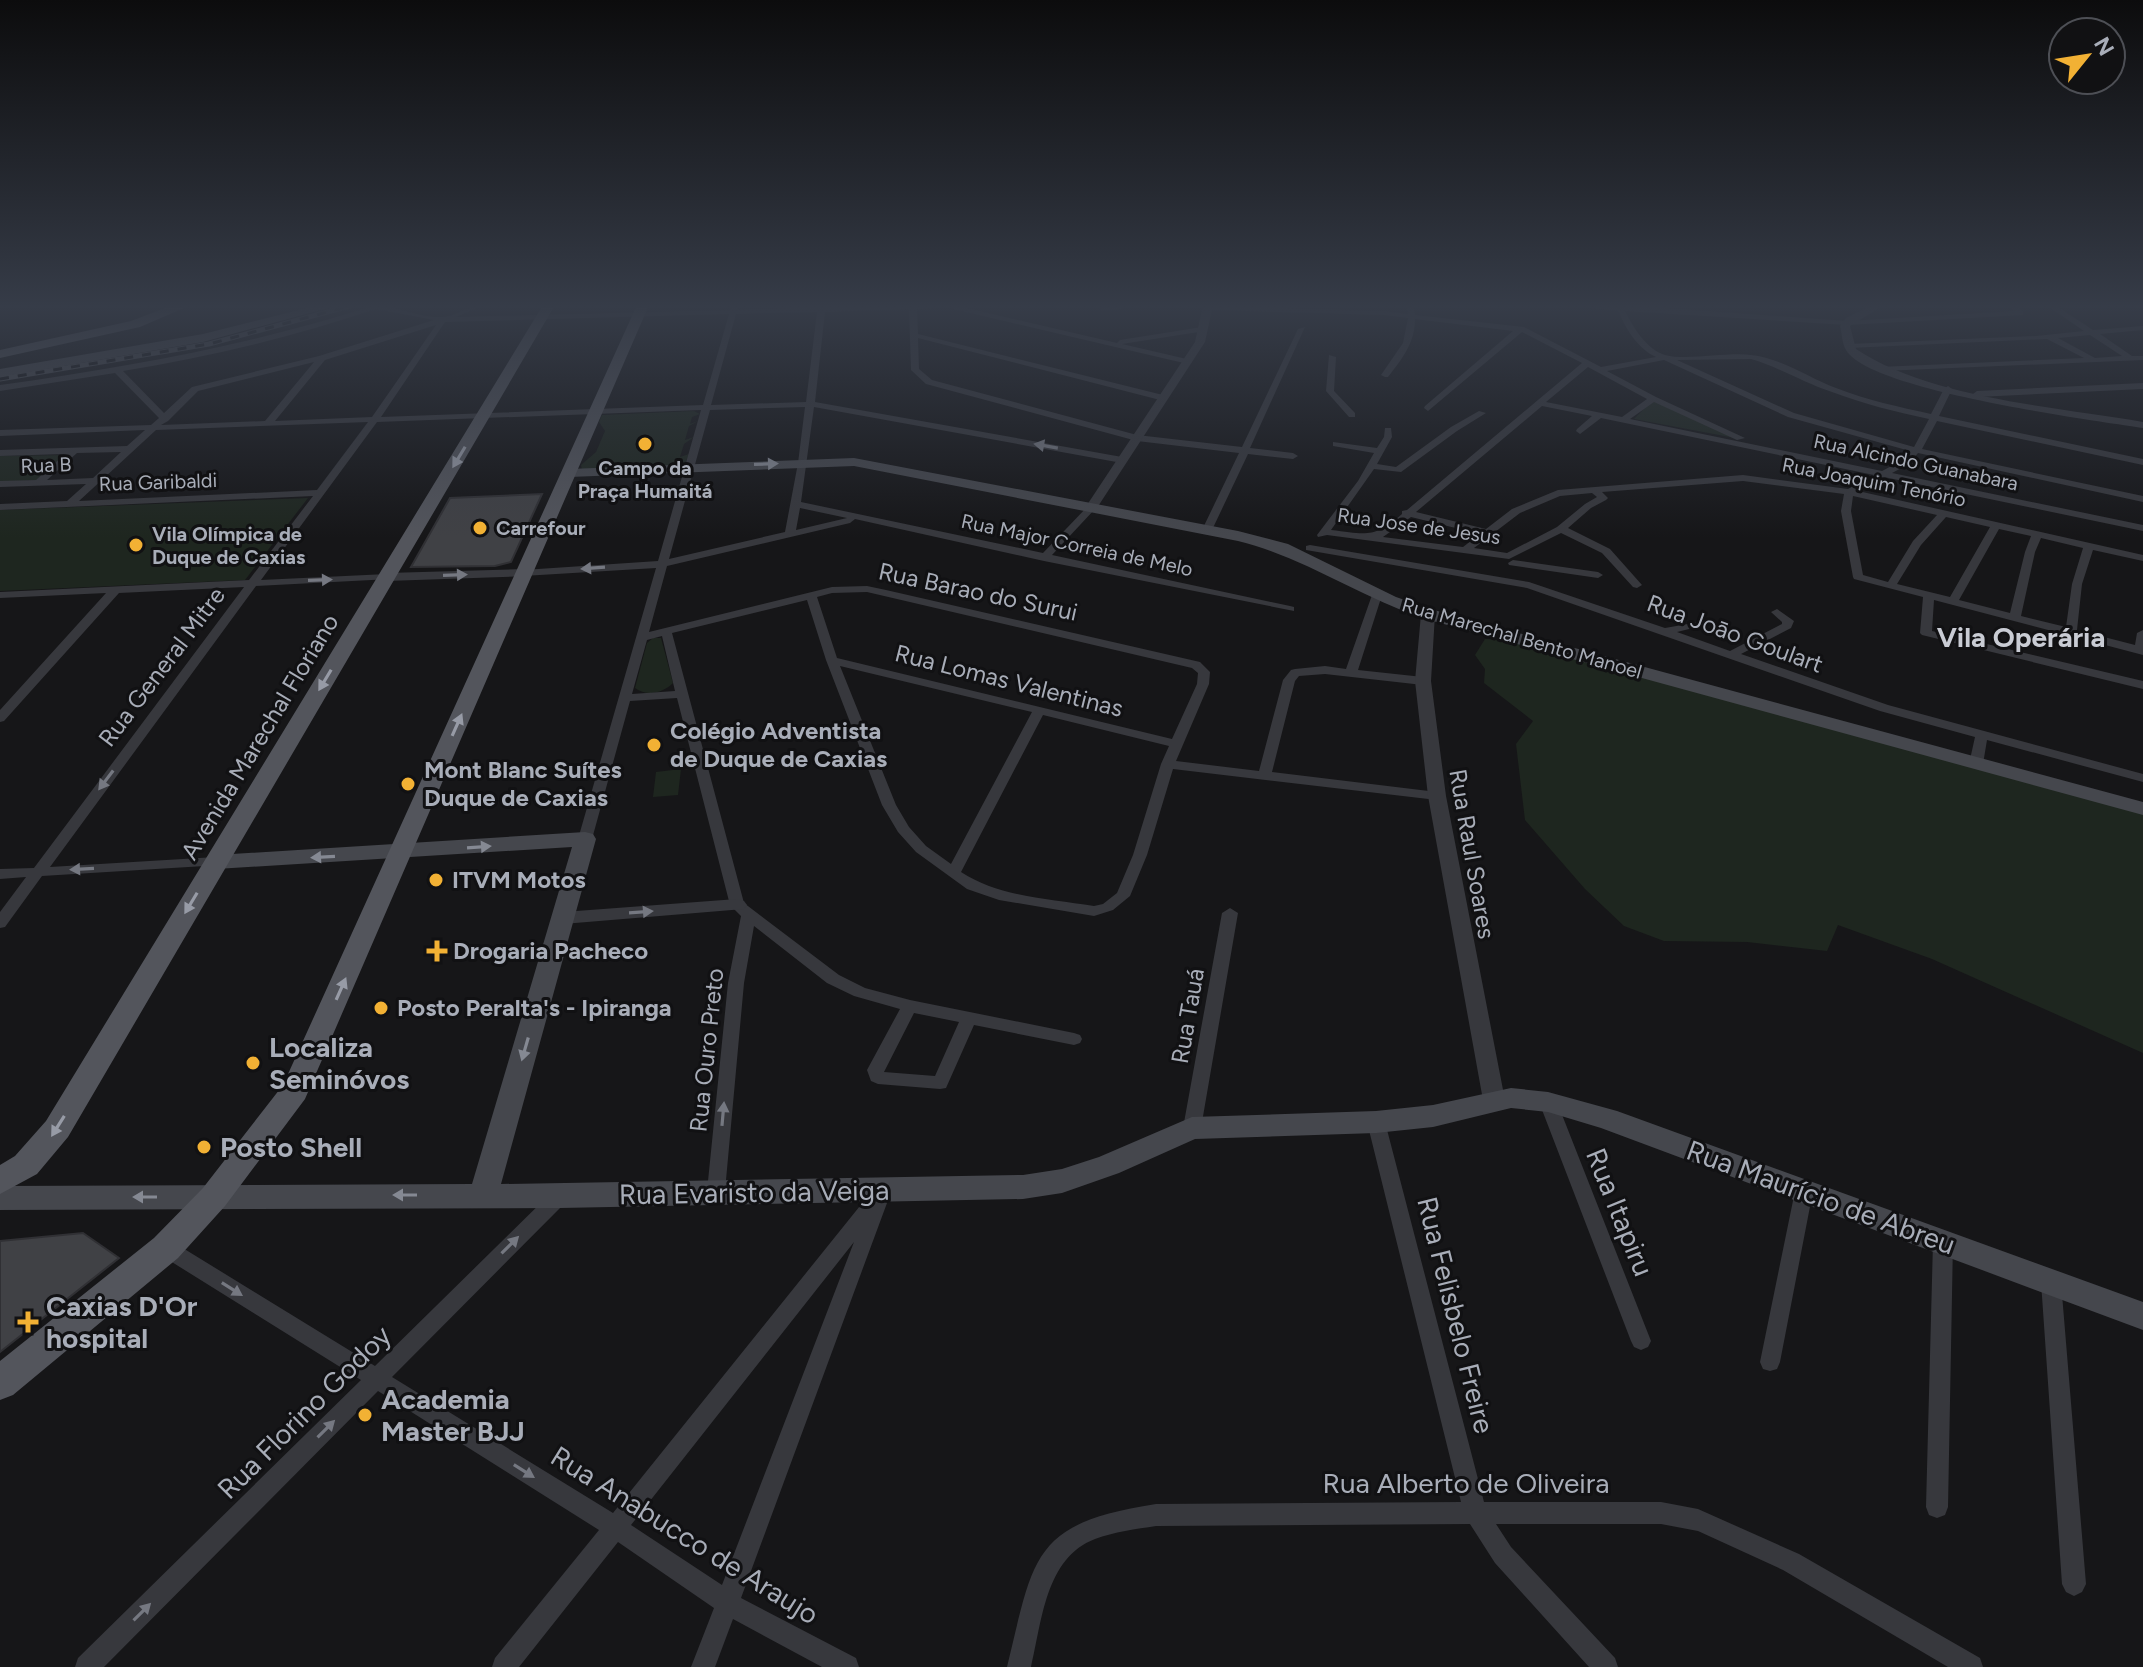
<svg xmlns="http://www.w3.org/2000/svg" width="2143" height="1667" viewBox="0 0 2143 1667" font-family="Figtree,sans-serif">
<rect width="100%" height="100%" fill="#161618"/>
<path fill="#1e261f" d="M1653,400l82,38 -101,-19z
M694,411l6,3 -8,3 -2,7 8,-3 -9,5 -4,14 9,-3 -10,7 -4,13 9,-3 -5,12h-68l-9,4h-25l-1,-5 15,-13 9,-21 -6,-9 3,-7z
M67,455l-30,25 -37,2v-26z
M308,498l-63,82 -245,11v-81z
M653,638h8l12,45c-10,10 -26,14 -38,5l12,-45z
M1485,639l27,1 631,173v240l-211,-94 -94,-34 -11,26 -80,-9 -83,-1 -40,-15 -39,-37 -60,-69 -9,-76 17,-23 -49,-38 1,-14 -10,-14z
M681,769l-3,26 -25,2 3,-25z"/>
<path fill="#404145" stroke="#303034" stroke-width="2" d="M542,494l-31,68 -16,4 -84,1 39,-69z
M83,1233l36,25 -119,94v-111z"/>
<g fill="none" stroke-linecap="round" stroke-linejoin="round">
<path fill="#37383d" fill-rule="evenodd" d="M375,305c18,0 45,13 66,12 15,0 27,-12 43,-12l-28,12 274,-7 1,-5h8l-2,5 81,-3v-2h8l-1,2 129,-2 163,38 3,-3 82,-13h3v4l-83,13 69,16 1,2 -4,2 -239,-56 -32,1 1,25 249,62 1,2 -4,3 -246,-63 1,31 13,11 205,55 105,12 56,-118 7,-2 -55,121 43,5 5,3 -5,3 -45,-5 -36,76 -5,3 -5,-3 37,-77 -102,-12 -211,-57 -15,-14 -2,-61 -84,3 -10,90 307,55 5,3 -5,3 -308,-56 -13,95 242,51 45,-47 3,-1 5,3 -2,2 -42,45 238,51 4,1v4l-250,-50 -189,-42 -5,4 -183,43 -18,66 183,-45 35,-1 19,4 314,72 10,10 -1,12 -33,77 83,10 24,-91 8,-10 4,-1 30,-3 21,3 26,-74 5,-3 5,3 -24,75 65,7 6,4 -6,4 -98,-11 -26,2 -4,5 -23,91 165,20 7,4 -7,4 -264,-31 -26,86 -17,41 -17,14 -19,6 -95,-16 -32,-11 -51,-37 -18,-20 -16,-27 -56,-145 -19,-60 -135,33 72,270 95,72 26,13 45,12 164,33 6,2 2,4 -2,4 -6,2 -100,-20 -28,63 -6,1 -62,-5 -7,-3 -4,-11 33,-61 -46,-13 -27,-13 -73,-57 -10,57 -19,208 -2,5 -7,3 -7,-3 -2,-5 21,-208 13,-67 -11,-11 -53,-207 -47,3 -38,138 -7,4 -7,-4 78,-271 -133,8 -5,-3 5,-3 135,-9 43,-151 -324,12 -116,158 126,-6 4,1v4l-135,7 -206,281 166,-10 5,2 2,3 -2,3 -179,11 -37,51 -5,1v-16l26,-35 -26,2v-10l34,-1 210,-281 -125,6 -115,128 -4,1v-12l106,-117 -106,5v-6l249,-12 64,-84 -313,14v-6l67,-3 19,-17 -86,3v-6l36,-1 29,-26 -65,2v-6l127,-4 18,-16 -145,6v-6l151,-5 8,-7 -44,-45 -115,18v-6c127,-18 252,-40 375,-80zM376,309l58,11 -115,36 -127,31 -28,26 -41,-42c86,-14 170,-34 253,-62zM817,312l-11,90 -95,3 25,-91zM729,314l-26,91 -322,12 64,-95zM436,325l-64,92 -97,4 50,-61zM314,362l-49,59 -104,4 7,-4 30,-30zM805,407l-7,56 -13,69 -116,27 41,-149zM368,422l-51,68 -238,11 77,-71zM121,452l-28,26 -46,2 30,-27zM800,508l47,10 -51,12zM867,592l325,76 6,5 -1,11 -25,55 -335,-81 -20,-61 15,-4zM662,636l13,55 -43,3 15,-54zM840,666l192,46 -81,152 -25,-18 -17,-19 -13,-22zM1043,715l126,31 -8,18 -28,91 -16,38 -14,11 -9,2c-45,-7 -95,-9 -133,-34zM914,1013l45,9 -24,54 -51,-4z
M1097,305h31v3l-25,3z
M1406,305h8l1,10 109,12 77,40 55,-10c-18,-8 -31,-29 -38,-47l-50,-3 -4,-2h59l224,16 167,-10 -7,-6h8l8,6v4l-176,10 -222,-14c8,16 22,39 40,44 22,6 62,-3 86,0 30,3 58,23 85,33 31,12 63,19 95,26l13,-25 4,-3 4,3 -13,27 204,43v6l-206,-44 -15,28 221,47v6l-225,-49 -9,11 -17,9 251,52v6l-259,-54 -26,14 285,64v6l-50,-11 -11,34 -5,46 58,15 2,-12 6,-3v25l-209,-55 -2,31 211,50v8l-221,-54 -2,-2 3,-36 -69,-18 -1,-2 -12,-66 3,-17 -101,-13 -141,11 6,6 -2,2 -15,8 -23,20 42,21 32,36 -5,3 -4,-1 -31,-34 -41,-20 -52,26 -182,-24 -9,2 -1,-2 41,-54 16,-28 -41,-7v-4l44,6 7,-11 1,-9h6l1,9 -15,27 19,3 55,-40 28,-16 7,2 -29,18 -56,41 -27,-3 -43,61c36,4 42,9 71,-16v-3l5,-1 175,-147 -60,-31 -94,79 -4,-3 1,-2 88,-75 -98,-12c0,24 -13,40 -27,58h-3l-4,-2 22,-32 5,-25 -24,-3 -176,-5 -4,-2 4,-2 176,5 24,3zM1751,359c28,8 53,24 81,33 32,12 64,20 97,27l-15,28 -120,-34 -117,-53zM1664,360l124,57 122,34 -7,9 -21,11 -252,-52 24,-17 83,38 8,-2 -89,-41 -49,-26zM1588,367l59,32 -25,18 -76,-15zM1542,406l50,10 -15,13 -1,2 4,3 21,-16 273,57 -26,14 -105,-14 -185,15 -46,19 -26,20 -70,-17zM1592,493l5,4 -12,7 -28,23 -50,26 -33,-5 46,-35 40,-17zM1853,496l84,19 -24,26 -25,41 -25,-7 -12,-64zM1411,517l69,17 -17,13 -80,-10zM1946,517l44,10 -40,70 -53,-13 24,-39zM1999,529l32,7 -6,16 -15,61 -51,-13zM2041,538l42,10 -11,36 -6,43 -45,-11 14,-64z
M2046,305h9l38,25 50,-4v4l-43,4 32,22h11v4l-261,11 -4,-2 1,-2 205,-9 -37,-19 -198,9 -4,-2 4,-2 187,-8 48,-5zM2090,335l32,21 -27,2 -37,-20z
M1329,355l7,2 -2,34 21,22v4h-6l-23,-26z
M2143,383v6l-166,8 -4,-3 4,-3z
M1310,545l219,37 136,46 40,-7v4l-28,7 53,19 52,-27v-2l-11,-10 6,-3 17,12 -3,7 -50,26 147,51 255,69v8l-156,-42 -4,24 -7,4 -5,-1 -2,-3 6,-27 -95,-26 -353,-123 -221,-38v-4z
M1513,560l85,12 5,3 -5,3 -89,-13 -1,-2z
M1230,908l8,5 -37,215 -3,5 -6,2 -6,-2 -3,-5 39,-215z
M1548,1095l6,2 3,5 94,239 -3,6 -7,3 -7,-3 -3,-6 -92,-239 3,-5z
M1376,1115l6,2 3,5 99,380h177l37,7 101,45 181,104 3,9h-35l-165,-97 -85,-39 -37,-7h-165l15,23 104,111 3,9h-29l-94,-104 -25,-39 -314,2c-20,3 -42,6 -61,13 -50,19 -53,83 -64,128h-24c27,-111 25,-144 149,-163l305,-2 -94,-380 3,-5z
M883,1183l7,3 2,5 -6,10 1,2 -146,395 115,60 3,9h-37l-89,-48 -18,48h-24l23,-59 -96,-66 -99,125h-27l3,-9 104,-128 -221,-139 -274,276h-29l3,-9 283,-278 -202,-126 -3,-6 3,-6 7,-2 7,2 202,124 178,-175 7,-3 7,3 2,5 -2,5 -175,176 221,136 263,-327zM854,1242l-132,343 -91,-60z
M1804,1183l7,3 2,5 -33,171 -3,7 -7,2 -7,-2 -3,-7 35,-171 2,-5z
M1943,1234l7,2 3,6 -5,265 -3,8 -8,3 -8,-3 -3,-8 7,-265 3,-6z
M2051,1273l7,3 3,6 25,302 -4,8 -8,4 -8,-4 -4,-8 -21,-302 3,-6z"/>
<path fill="#37383d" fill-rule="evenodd" d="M1203,305h10l-8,37 -110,169h-8l-2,-3 110,-166z
M1872,305h12l-34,21 6,23c73,49 200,58 287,73v6c-51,-8 -273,-37 -297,-78 -4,-6 -4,-17 -6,-24l6,-8z
M523,569l7,4 -2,3 -141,5 -7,-4 7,-4z
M1428,610l7,4 -4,67 15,115 59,304 -3,6 -8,3 -8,-3 -3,-6 -55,-304 -13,-115 6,-67z
M737,899l7,2 3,4 -3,4 -181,15 -10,-6 10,-6z"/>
<path fill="#45474d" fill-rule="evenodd" d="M319,305h20l-136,37 -203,35v-8l203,-35z
M854,458l384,73 50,13 108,53 38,13 709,192v13l-721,-197c-64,-22 -119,-61 -184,-77l-384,-75 -285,11 -7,-4 7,-4z
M585,832l8,2 3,5 -95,345 522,-9 39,-6 37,-12 93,-40 184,-6 57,-6 78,-17 37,4 69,19 526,191v28l-542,-202 -53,-16 -37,-4 -78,19 -57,6 -181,6 -76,34 -57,20 -39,6 -463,9 -560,2v-24l472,-2 100,-337 -356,22 -8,-2 -3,-5 3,-5 8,-2z"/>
<path fill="#53555c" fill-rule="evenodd" d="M173,305h18l-51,22 -140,31v-8l131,-29z
M543,305h12l-487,832 -31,37 -37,20v-29l15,-9 31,-35z
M637,305h12l-344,794 -80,107 -47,52 -165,137 -13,5v-39l154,-123 49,-50 80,-103z"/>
<g stroke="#4a4c52" stroke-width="5">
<path id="rail" d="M0,379l209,-35 144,-39"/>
</g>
<use href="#rail" stroke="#111113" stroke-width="3" stroke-dasharray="9" stroke-linecap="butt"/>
</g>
<defs><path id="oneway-solid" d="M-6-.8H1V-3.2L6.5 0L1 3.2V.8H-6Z" transform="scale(2)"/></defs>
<g fill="#757881">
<use href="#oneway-solid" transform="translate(1046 446) rotate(-170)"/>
<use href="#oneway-solid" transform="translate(593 568) rotate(176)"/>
<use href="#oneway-solid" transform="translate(455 575) rotate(-2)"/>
<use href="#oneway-solid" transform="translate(320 580) rotate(-2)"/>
<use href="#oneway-solid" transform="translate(106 780) rotate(127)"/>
<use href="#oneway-solid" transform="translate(82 869) rotate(177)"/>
<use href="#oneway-solid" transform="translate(641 912) rotate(-4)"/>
<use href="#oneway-solid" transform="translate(723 1114) rotate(-85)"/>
<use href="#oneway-solid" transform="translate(510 1245) rotate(-45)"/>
<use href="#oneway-solid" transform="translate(232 1289) rotate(32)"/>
<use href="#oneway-solid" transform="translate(326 1429) rotate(-45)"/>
<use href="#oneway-solid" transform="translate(524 1471) rotate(32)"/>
<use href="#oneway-solid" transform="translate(142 1612) rotate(-45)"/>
</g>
<g fill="#979ba6">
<use href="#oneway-solid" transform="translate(459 457) rotate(121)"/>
<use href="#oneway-solid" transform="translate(325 680) rotate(121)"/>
<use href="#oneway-solid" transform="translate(457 725) rotate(-66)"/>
<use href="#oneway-solid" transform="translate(191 903) rotate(121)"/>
<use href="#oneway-solid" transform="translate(341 989) rotate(-66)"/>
<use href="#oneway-solid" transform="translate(58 1126) rotate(122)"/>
</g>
<g fill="#858993">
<use href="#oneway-solid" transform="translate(766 464) rotate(-2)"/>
<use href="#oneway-solid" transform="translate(479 847) rotate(-4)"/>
<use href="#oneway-solid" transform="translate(323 857) rotate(177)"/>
<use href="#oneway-solid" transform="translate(525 1049) rotate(106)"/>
<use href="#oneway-solid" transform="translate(405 1195) rotate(180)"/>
<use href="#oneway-solid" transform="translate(145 1197) rotate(180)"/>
</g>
<linearGradient id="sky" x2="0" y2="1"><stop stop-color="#0c0c0d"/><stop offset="0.57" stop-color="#363c48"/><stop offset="1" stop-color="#363c48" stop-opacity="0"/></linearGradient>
<rect width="2143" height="538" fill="url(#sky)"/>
<g fill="#f2b134" stroke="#111113" stroke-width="3">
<circle cx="645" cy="444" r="8"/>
<circle cx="480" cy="528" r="8"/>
<circle cx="136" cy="545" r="8"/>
<circle cx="654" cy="745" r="8"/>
<circle cx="408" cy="784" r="8"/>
<circle cx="436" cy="880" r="8"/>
<path d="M433 939h8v8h8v8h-8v8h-8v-8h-8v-8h8z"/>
<circle cx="381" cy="1008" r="8"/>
<circle cx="253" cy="1063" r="8"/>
<circle cx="204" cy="1147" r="8"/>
<path d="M24 1310h8v8h8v8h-8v8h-8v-8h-8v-8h8z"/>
<circle cx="365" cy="1415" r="8"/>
</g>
<g text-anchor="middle" stroke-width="6" stroke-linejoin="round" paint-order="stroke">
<g font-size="20" fill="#a8adb8" stroke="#111113">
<text transform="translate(1916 462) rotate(12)" y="7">Rua Alcindo Guanabara</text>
<text transform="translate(46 465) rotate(-2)" y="7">Rua B</text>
<text transform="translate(158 482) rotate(-2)" y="7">Rua Garibaldi</text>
<text transform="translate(1874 482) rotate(11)" y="7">Rua Joaquim Tenório</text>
<text transform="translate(1419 526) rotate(8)" y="7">Rua Jose de Jesus</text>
<text transform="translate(1077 545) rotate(12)" y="7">Rua Major Correia de Melo</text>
<text transform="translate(1522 638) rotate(16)" y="7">Rua Marechal Bento Manoel</text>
</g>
<g font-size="20" font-weight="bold" fill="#a8adb8" stroke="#111113" text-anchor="start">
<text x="645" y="475" text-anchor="middle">Campo da<tspan x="645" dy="23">Praça Humaitá</tspan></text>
<text x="496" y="535">Carrefour</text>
<text x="152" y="541">Vila Olímpica de<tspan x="152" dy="23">Duque de Caxias</tspan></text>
</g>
<g font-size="24" fill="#a8adb8" stroke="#111113">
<text transform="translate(978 592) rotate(12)" y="8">Rua Barao do Surui</text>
<text transform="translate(1735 634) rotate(20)" y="8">Rua Joāo Goulart</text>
<text transform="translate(162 667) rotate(-53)" y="8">Rua General Mitre</text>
<text transform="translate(1009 681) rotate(14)" y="8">Rua Lomas Valentinas</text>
<text transform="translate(260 737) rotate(-59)" y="8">Avenida Marechal Floriano</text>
<text transform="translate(1472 854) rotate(80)" y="8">Rua Raul Soares</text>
<text transform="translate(1188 1016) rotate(-80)" y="8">Rua Tauá</text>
<text transform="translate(707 1050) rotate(-84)" y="8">Rua Ouro Preto</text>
</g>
<g font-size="24" font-weight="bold" fill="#a8adb8" stroke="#111113" text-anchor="start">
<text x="670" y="739">Colégio Adventista<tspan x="670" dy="28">de Duque de Caxias</tspan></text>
<text x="424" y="778">Mont Blanc Suítes<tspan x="424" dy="28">Duque de Caxias</tspan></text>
<text x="452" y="888">ITVM Motos</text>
<text x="453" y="959">Drogaria Pacheco</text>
<text x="397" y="1016">Posto Peralta's - Ipiranga</text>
</g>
<g font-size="28" font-weight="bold" fill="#c9ccd4" stroke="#111113">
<text x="2021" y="647">Vila Operária</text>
</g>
<g font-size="28" font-weight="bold" fill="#a8adb8" stroke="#111113" text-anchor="start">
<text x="269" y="1057">Localiza<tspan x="269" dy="32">Seminóvos</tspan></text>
<text x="220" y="1157">Posto Shell</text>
<text x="46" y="1316">Caxias D'Or<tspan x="46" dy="32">hospital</tspan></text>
<text x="381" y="1409">Academia<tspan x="381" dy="32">Master BJJ</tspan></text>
</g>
<g font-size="28" fill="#a8adb8" stroke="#111113">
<text transform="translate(754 1192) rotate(-1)" y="10">Rua Evaristo da Veiga</text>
<text transform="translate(1821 1197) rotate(20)" y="10">Rua Maurício de Abreu</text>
<text transform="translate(1620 1212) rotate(68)" y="10">Rua Itapiru</text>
<text transform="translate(1456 1315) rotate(76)" y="10">Rua Felisbelo Freire</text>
<text transform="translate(304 1412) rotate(-45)" y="10">Rua Florino Godoy</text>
<text x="1466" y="1493">Rua Alberto de Oliveira</text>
<text transform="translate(685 1535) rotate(32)" y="10">Rua Anabucco de Araujo</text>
</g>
</g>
<g transform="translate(2087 56) rotate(60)"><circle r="38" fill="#111113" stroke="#4d4f55" stroke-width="2"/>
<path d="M0-6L14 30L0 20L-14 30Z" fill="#f2b134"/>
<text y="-12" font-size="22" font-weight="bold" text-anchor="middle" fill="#a8adb8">N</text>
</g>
</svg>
